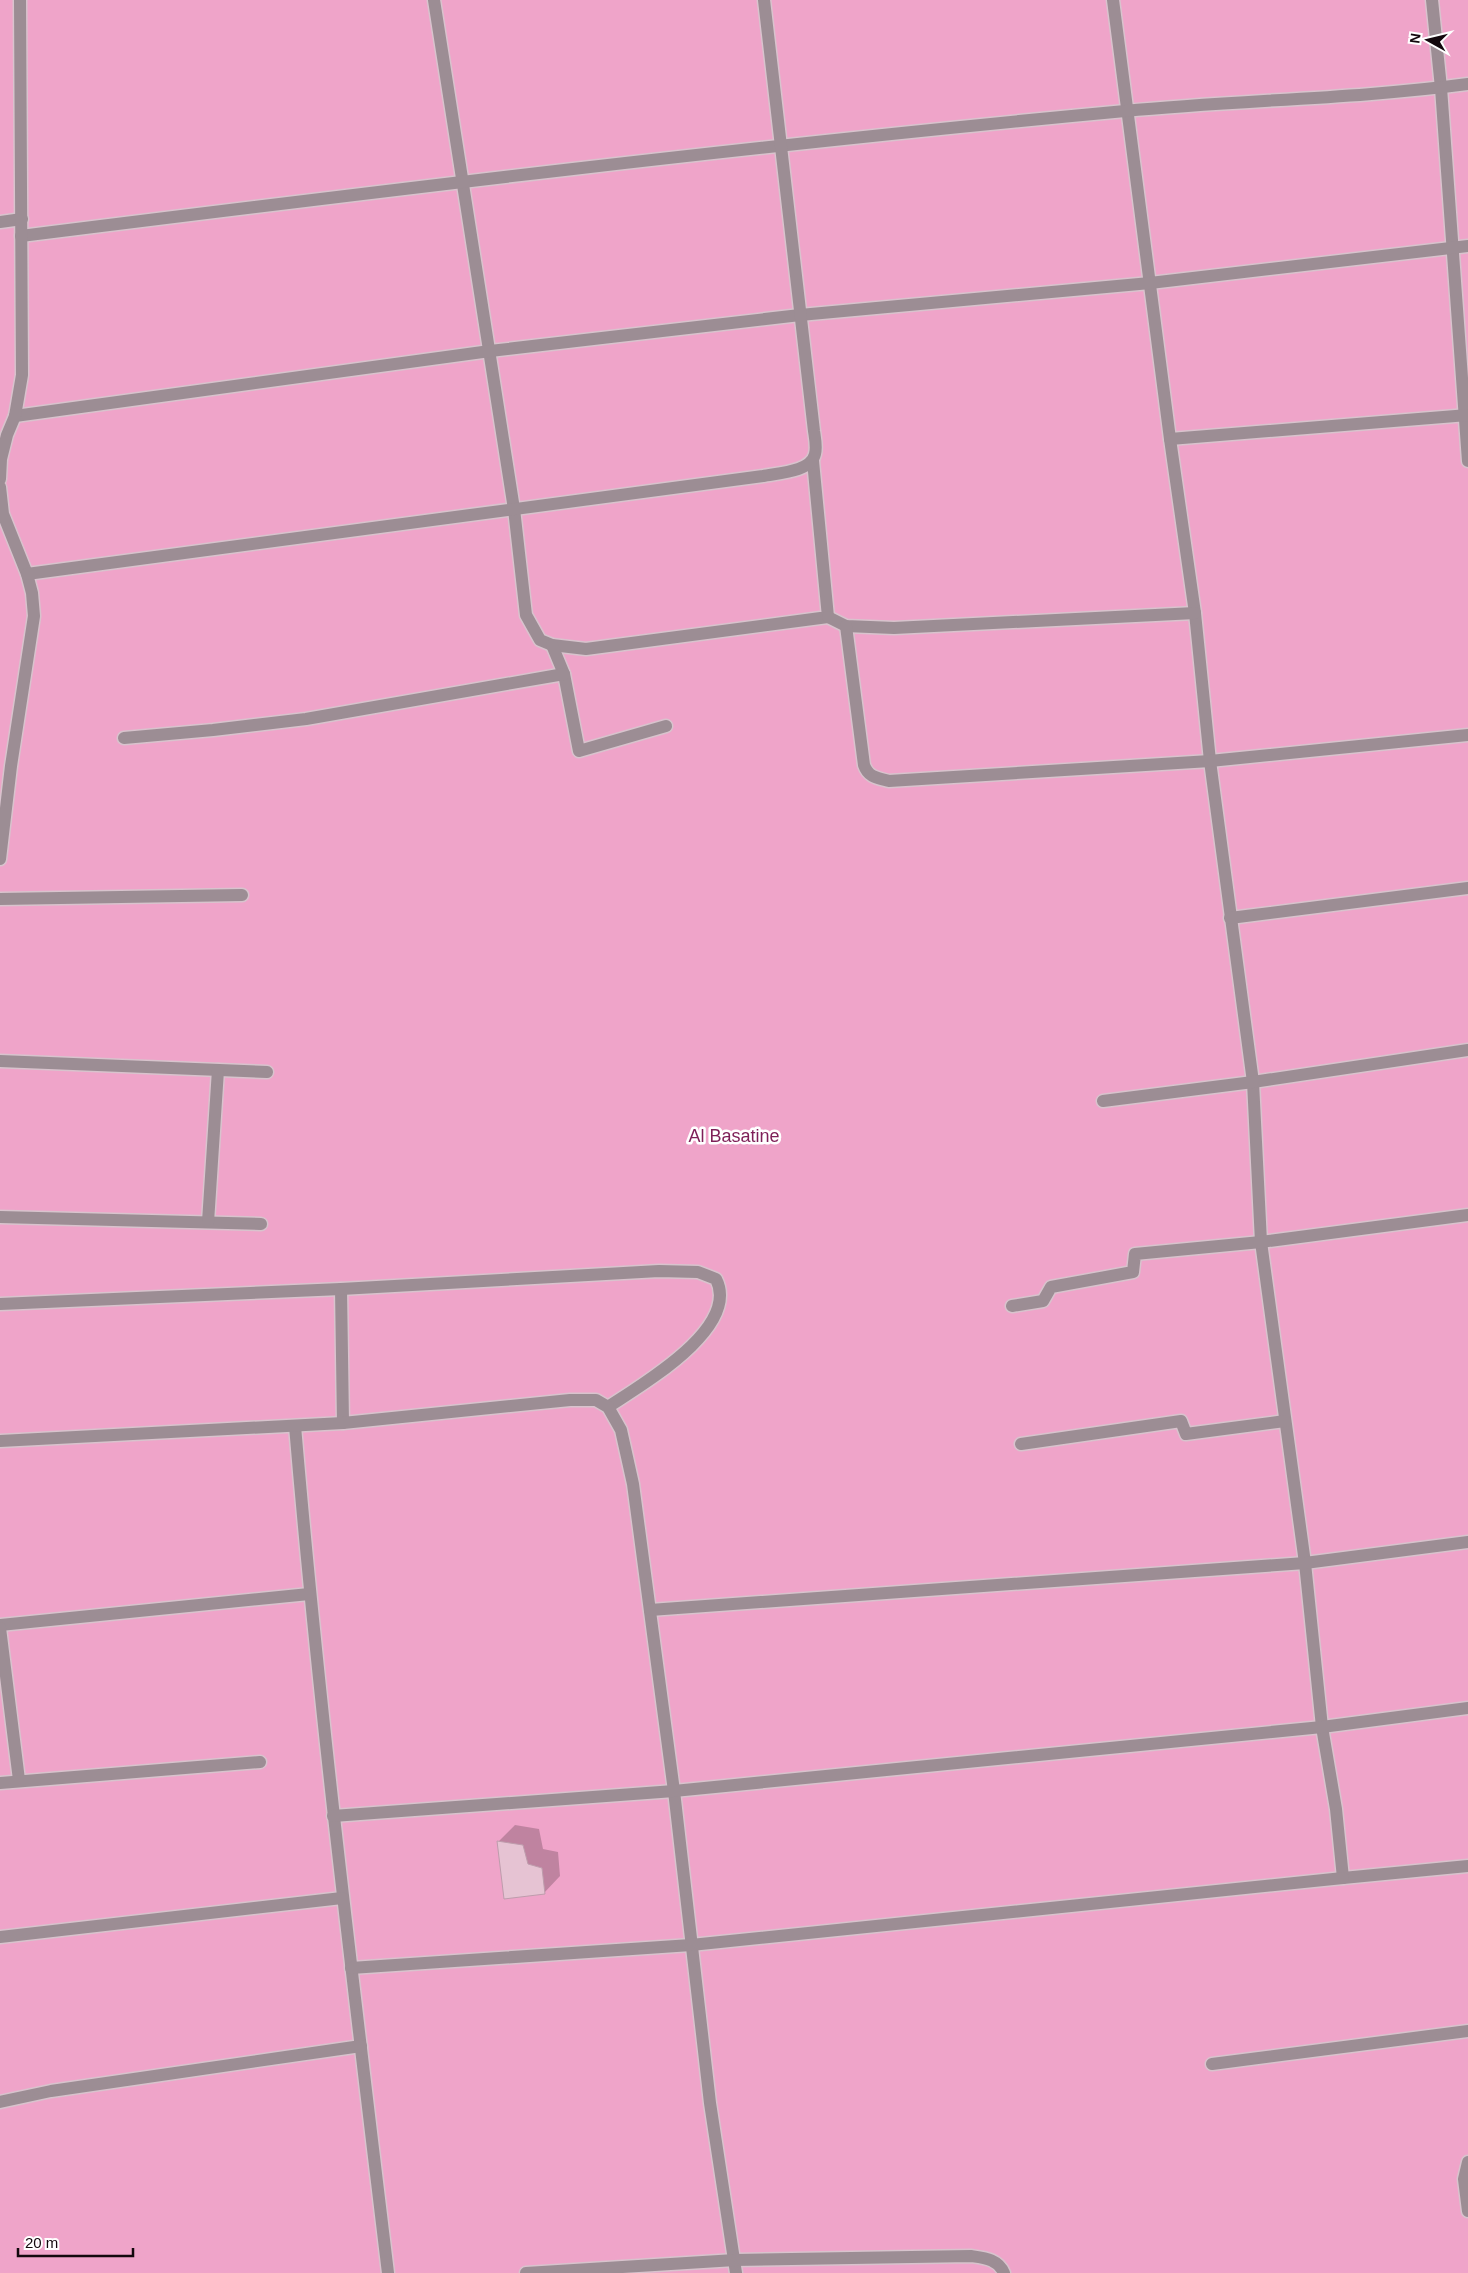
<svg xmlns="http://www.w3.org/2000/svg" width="1468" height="2273" font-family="Helvetica,sans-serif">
  <rect width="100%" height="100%" fill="#fde7f1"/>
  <rect fill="#efa4c9" x="0" y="0" width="1468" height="2273"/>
  <path fill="#0003" d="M515,1825L539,1829L543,1849L558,1852L560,1876L544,1893L499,1841Z"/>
  <path fill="#e6c3d3" stroke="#be9cac" d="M497,1841L523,1845L528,1864L542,1868L545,1894L504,1899Z"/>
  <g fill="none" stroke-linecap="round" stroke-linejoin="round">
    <g stroke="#d8c3cd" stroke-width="15">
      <g id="lane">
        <path d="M434,0L514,509L526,615L540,640L552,645L586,649L828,617L813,461"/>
        <path d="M1113,0L1170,439L1195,613L1210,761L1253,1082L1261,1242L1305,1563L1322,1727L1336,1809L1343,1878L1468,1866"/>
        <path d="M1432,0L1441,88L1468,461"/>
        <path d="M0,222L22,219"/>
        <path d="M21,236C389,190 757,145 1125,111C1239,100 1355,99 1468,84"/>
        <path d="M15,416L490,351L800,315L1150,283L1468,246"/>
        <path d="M1170,439L1468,415"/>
        <path d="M0,479L1,459L7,435L15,416L22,375L20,0"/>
        <path d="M0,487L3,514L27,574L32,593L34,616L11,766L0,859"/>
        <path d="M27,574L763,476C778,473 811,472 815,454C817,447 815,438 814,431L764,0"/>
        <path d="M828,617L846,626L894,628L1195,613"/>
        <path d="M846,626L864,765C868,777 877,778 889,781L1210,761L1468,735"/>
        <path d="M552,645L564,674L579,751L666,726"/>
        <path d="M124,738L213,730L306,719L564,674"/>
        <path d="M0,899L242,895"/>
        <path d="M1230,918L1468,888"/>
        <path d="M0,1061L267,1072"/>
        <path d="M1103,1101L1253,1082L1468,1050"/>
        <path d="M0,1217L261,1224"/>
        <path d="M208,1222L218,1070"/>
        <path d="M341,1289L343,1423"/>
        <path d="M0,1304L341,1289L659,1271L698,1272L716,1279C741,1328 641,1385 608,1407"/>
        <path d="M1012,1306L1043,1301L1051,1287L1133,1272L1135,1254L1261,1242L1468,1215"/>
        <path d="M295,1426C319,1709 354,1991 388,2273"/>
        <path d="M0,1441L343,1423L570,1400H596L608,1407L621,1430L633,1484L674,1791L710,2103L736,2273"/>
        <path d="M1021,1444L1181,1421L1186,1434L1285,1421"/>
        <path d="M650,1610L1305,1563L1468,1542"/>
        <path d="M0,1625L309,1594"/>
        <path d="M0,1628L19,1780"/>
        <path d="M0,1783L260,1762"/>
        <path d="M333,1816L674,1791L1322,1727L1468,1708"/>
        <path d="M0,1937L342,1898"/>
        <path d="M351,1968L691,1945L1343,1878"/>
        <path d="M1212,2064L1468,2031"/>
        <path d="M0,2102L51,2091L361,2046"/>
        <path d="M1468,2162L1464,2179L1468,2211"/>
        <path d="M526,2273L735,2260L971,2256C985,2258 998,2259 1004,2273"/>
      </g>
    </g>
    <use href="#lane" stroke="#9c8d94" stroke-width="12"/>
  </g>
  <g text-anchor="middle" stroke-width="5" stroke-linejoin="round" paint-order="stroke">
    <g font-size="18" fill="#7e1f58" stroke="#fff">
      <text x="734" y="1142">Al Basatine</text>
    </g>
  </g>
  <g transform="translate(1428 40) rotate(278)" stroke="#ffffff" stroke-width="4" paint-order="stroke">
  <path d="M0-4L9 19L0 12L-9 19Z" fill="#13080d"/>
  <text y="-8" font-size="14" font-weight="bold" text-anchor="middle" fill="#13080d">N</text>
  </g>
  <path d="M18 2248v8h115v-8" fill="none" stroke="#13080d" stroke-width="2.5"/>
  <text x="25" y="2248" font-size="15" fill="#13080d" stroke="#ffffff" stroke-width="4" paint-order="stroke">20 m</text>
</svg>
